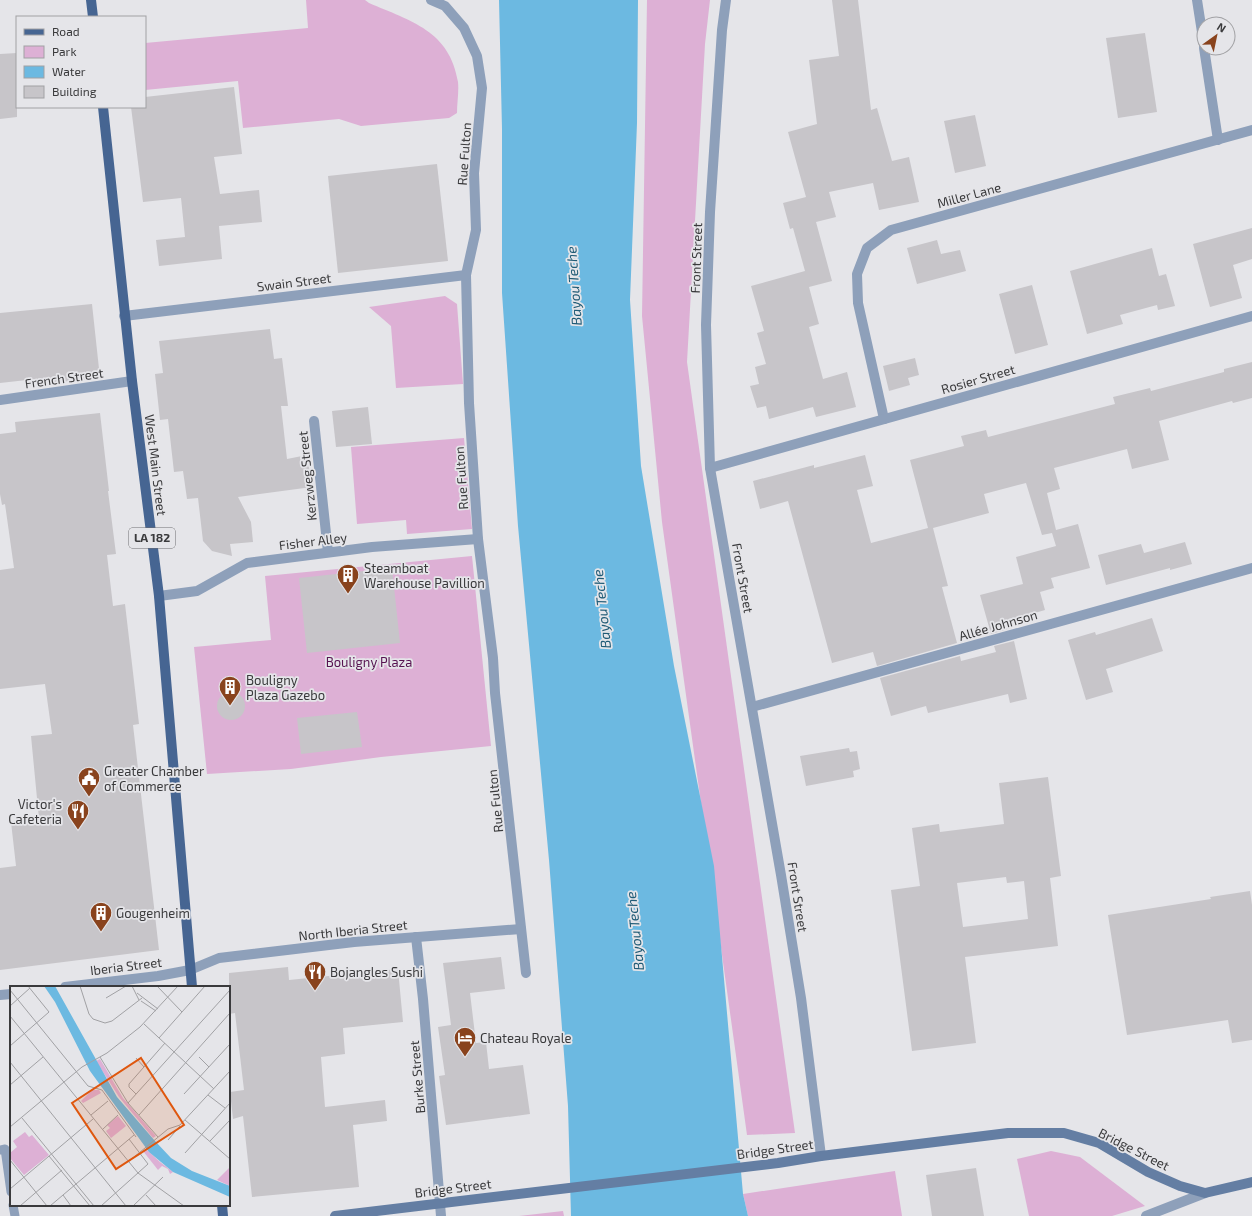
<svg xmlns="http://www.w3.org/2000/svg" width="1252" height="1216" font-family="'Exo 2',sans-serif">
  <rect width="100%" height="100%" fill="#e5e5e9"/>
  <g fill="#ddb0d5">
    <path d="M306,0H365L369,3C411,21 450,31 458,82C459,92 457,103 457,113L449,118L361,126L339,119L243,128L238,81L145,90V43L308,28Z"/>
    <path d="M647,0H710L705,44L687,362L795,1133L747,1135L662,522L642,316Z"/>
    <path d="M445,296L457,304L463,384L396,388L391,326L369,307Z"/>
    <path d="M464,438L472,529L407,534L406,520L357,524L351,447Z"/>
    <path d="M472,556L491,746L381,757L291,769L207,774L194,647L271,640L265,576Z"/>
    <path d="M1051,1151L1080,1157L1145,1206L1112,1216H1029L1017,1159Z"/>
    <path d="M895,1171L902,1216H748L743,1194Z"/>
    <path d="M563,1211L564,1216H519Z"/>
  </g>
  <path fill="#6cb9e1" d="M499,0H638L637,123L630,300L641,466L674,666L714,866L743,1194L748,1216H571L568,1106L549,860L518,526L502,293V129Z"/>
  <g fill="#c7c5c9" fill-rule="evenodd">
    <path d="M832,0H858L871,110L877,108L892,161L909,157L919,202L879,210L873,183L829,192L836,217L816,222L832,281L809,287L819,324L809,327L823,379L847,372L856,407L816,417L813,407L769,419L766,406L757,408L750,386L759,384L755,367L766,364L757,333L764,331L751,286L805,271L793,228L790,229L783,203L806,197L788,132L817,124L809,60L839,56Z"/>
    <path d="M1145,33L1157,112L1118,118L1106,38Z"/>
    <path d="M17,53V117L0,119V54Z"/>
    <path d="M234,87L242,154L214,157L220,194L259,190L262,222L219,226L222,259L159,266L156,240L185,237L181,198L143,202L131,107H145V97Z"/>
    <path d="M975,115L986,166L955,173L944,121Z"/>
    <path d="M437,164L448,261L338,273L328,176Z"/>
    <path d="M1252,228V259L1233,265L1242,298L1210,307L1193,244Z"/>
    <path d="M937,240L941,254L960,250L966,271L917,284L907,248Z"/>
    <path d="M1152,248L1159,276L1166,274L1175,306L1158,310L1157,305L1120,315L1123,324L1087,334L1070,271Z"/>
    <path d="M1032,285L1048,345L1015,354L999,294Z"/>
    <path d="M92,304L100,378L38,384L36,379L0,383V313Z"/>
    <path d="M270,329L274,359L282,358L288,406H281L287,459L307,455L312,487L238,497L251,522L253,542L230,544L232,556L212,551L203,541L198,498L187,499L183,471L174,472L168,419L160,420L155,374L163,373L159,341Z"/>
    <path d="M915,358L919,375L908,378L910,385L889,391L883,366Z"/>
    <path d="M1252,362V398L1233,403L1232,401L1159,421L1169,460L1132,469L1127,449L1054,468L1060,489L1047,493L1056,530L1078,524L1090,568L1051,578L1054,588L1040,592L1045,610L1021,617L1022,620L1010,623L1011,628L991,634L980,595L1023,584L1016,557L1056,546L1052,533L1042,535L1026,483L984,494L989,513L933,528L948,586L942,587L957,643L877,666L873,652L832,663L788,501L760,509L753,481L814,465V468L865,455L873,486L857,490L871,543L928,528L910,460L964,446L961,436L986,430L988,437L1115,404L1113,397L1150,388L1151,391L1224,372V369Z"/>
    <path d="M368,407L372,444L336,447L332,411Z"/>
    <path d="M100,413L109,491H108L116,554L107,555L113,606L125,604L139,724L133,725L159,950L0,970V868L16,866L11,822L39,819L31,736L52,734L45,684L0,689V570L14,568L5,504L2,505L0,494V434L16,432L15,422Z"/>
    <path d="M1185,542L1192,564L1170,570V568L1106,585L1098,555L1141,544L1144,553Z"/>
    <path d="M392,568L400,643L307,653L299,578Z"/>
    <path d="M1152,618L1163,651L1106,669L1113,692L1086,700L1068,640L1095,632L1096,635Z"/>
    <path d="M1014,641L1027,699L1010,703L1008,694L928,713L926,706L891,716L880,678L960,656L961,661L996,652L994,646Z"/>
    <circle cx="231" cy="706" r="14"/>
    <path d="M357,712L362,747L301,754L297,718Z"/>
    <path d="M849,748L850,752L857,751L860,769L853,771L854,777L806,786L800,756Z"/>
    <path d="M1048,777L1061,876L1050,878L1058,946L965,957L976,1043L912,1051L891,890L920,886L912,828L939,824L940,832L1004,824L999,783ZM1006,877L1007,883L1024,881L1028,919L963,927L957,883Z"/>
    <path d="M1250,891L1252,905V1040L1232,1043L1228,1020L1127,1035L1108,915L1211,899L1210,897Z"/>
    <path d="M501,957L505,989L470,993L476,1043L486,1042L489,1069L523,1065L530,1114L446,1125L439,1076L445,1075L438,1027L451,1025L443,963Z"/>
    <path d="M288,967L289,980L398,969L403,1022L343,1028L345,1054L321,1057L325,1107L385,1100L387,1121L353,1125L359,1187L252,1197L243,1116L233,1119L230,1092L244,1090L235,1013L229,1014V973Z"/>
    <path d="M976,1168L984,1216H932L926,1175Z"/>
  </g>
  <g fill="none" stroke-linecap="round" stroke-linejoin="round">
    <g stroke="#8ea0ba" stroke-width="9">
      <path d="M0,1150L5,1149L11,1192"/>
      <path d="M13,1205L15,1216"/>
    </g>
    <g stroke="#8ea0ba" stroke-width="10">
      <path d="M431,0L445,6L464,28L477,56L482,88L474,173L476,230L466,275L469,403L478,539L493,658L495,693L526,973"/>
      <path d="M726,0L722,30L710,212L706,325L710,468L781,875L801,998L821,1156"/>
      <path d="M1197,0L1204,45"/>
      <path d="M1204,48L1218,140"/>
      <path d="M124,316L466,275"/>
      <path d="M0,400L132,381"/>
      <path d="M884,419L858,303L857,274L867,248L891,230L1252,130"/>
      <path d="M314,421L328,552"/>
      <path d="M710,468L1252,316"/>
      <path d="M159,596L197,591L247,563L372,547L478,539"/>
      <path d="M752,707L1252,568"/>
      <path d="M416,937L423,999L441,1216"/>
      <path d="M190,970L219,958L354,942L521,929"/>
      <path d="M1146,1216L1205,1193"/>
    </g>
    <g stroke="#8ea0ba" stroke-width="10">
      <path d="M65,987L158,976L190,970"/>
      <path d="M0,995L11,994"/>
    </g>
    <path stroke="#647ea3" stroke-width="10" d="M335,1216L778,1163L821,1156L1008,1133H1064L1099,1143L1148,1172L1180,1186L1205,1193L1252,1182"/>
    <g stroke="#466592" stroke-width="10">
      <path d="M91,0L93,17"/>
      <path d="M103,107L132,381L159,596L192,987"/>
      <path d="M222,1205L223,1216"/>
    </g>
  </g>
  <defs>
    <g id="building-pin" transform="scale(1.15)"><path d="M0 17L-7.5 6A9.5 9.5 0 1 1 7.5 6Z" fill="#89431d" stroke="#e5e5e9"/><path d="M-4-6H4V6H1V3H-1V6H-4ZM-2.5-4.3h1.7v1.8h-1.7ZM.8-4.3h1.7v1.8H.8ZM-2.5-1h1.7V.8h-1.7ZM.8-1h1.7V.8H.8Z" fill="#fff"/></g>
    <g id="civic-pin" transform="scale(1.15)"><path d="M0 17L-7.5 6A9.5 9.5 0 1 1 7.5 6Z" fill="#89431d" stroke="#e5e5e9"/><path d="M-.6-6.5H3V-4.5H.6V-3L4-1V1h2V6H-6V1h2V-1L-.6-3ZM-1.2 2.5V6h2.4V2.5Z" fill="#fff"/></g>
    <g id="restaurant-pin" transform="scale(1.15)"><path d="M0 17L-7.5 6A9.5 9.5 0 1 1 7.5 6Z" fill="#89431d" stroke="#e5e5e9"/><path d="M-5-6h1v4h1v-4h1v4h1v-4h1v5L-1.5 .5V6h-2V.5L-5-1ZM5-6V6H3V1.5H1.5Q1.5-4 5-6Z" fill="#fff"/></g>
    <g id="hotel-pin" transform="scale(1.15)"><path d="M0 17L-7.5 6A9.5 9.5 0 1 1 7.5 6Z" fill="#89431d" stroke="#e5e5e9"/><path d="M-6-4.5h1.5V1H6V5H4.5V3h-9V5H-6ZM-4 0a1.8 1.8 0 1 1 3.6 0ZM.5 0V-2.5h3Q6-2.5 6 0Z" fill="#fff"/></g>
  </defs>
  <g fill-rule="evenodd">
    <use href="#building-pin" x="348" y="575"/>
    <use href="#building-pin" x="230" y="687"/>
    <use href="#civic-pin" x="89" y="778"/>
    <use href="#restaurant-pin" x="78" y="811"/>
    <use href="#building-pin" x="101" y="913"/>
    <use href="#restaurant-pin" x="315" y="972"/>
    <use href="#hotel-pin" x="465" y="1038"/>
  </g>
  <g text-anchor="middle" stroke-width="3.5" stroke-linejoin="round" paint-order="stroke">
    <rect fill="#e5e5e9" stroke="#6d6d70" stroke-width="1" x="129" y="528" width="46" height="20" rx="3"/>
    <g font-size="12" font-weight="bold" fill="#3a3a3c">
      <text x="152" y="542">LA 182</text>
    </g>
    <g font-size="13" fill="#3a3a3c" stroke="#e5e5e9">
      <text transform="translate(464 154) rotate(-86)" y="5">Rue Fulton</text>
      <text transform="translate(969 195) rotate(-15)" y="5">Miller Lane</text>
      <text transform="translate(696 258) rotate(-88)" y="5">Front Street</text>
      <text transform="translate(294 282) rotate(-7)" y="5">Swain Street</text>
      <text transform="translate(64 378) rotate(-8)" y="5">French Street</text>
      <text transform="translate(978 379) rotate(-16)" y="5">Rosier Street</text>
      <text transform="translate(156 465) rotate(83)" y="5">West Main Street</text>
      <text transform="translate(307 476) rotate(-96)" y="5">Kerzweg Street</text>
      <text transform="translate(461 478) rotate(-94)" y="5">Rue Fulton</text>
      <text transform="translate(313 541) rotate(-7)" y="5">Fisher Alley</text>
      <text transform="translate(743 578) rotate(80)" y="5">Front Street</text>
      <text transform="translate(998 625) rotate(-16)" y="5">Allée Johnson</text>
      <text transform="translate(495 801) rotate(-96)" y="5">Rue Fulton</text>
      <text transform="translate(798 897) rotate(81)" y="5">Front Street</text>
      <text transform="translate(353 930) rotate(-6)" y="5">North Iberia Street</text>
      <text transform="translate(126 966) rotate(-7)" y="5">Iberia Street</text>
      <text transform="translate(417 1077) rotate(-95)" y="5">Burke Street</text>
      <text transform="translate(775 1149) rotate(-8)" y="5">Bridge Street</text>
      <text transform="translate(1134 1149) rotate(27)" y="5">Bridge Street</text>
      <text transform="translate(453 1188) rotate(-7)" y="5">Bridge Street</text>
    </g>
    <g font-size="13" fill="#3a3a3c" stroke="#e5e5e9" text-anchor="start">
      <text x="364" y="573">Steamboat<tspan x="364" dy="15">Warehouse Pavillion</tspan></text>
      <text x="246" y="685">Bouligny<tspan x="246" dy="15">Plaza Gazebo</tspan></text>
      <text x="104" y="776">Greater Chamber<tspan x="104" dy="15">of Commerce</tspan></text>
      <text x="62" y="809" text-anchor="end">Victor's<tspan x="62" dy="15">Cafeteria</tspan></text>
      <text x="116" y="918">Gougenheim</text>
      <text x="330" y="977">Bojangles Sushi</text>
      <text x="480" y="1043">Chateau Royale</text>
    </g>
    <g font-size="13" fill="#571351" stroke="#e5e5e9">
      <text x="369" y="667">Bouligny Plaza</text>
    </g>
    <g font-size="14" font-style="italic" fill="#205b76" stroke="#e5e5e9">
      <text transform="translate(574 286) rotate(-94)" y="5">Bayou Teche</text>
      <text transform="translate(602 609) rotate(-96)" y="5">Bayou Teche</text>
      <text transform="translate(635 931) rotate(-96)" y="5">Bayou Teche</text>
    </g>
  </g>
  <g transform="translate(10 986)">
    <rect width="220" height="220" fill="#e5e5e9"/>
    <path d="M90,73L113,112L146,150L143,152L109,111L86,75ZM82,104H89L91,107L73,117L71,115ZM108,130L116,140L101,152L96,145L100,142L97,139ZM15,146L19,151L22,149L39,169L14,189L0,172V167L7,161L3,155ZM136,163L150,176L163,186L160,188L158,183L152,180L148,184L133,165ZM220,181V200L207,194Z" fill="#ddb0d5"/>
    <path d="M34,0H45L107,111L145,155L161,172L182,185L220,200V211L163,186L139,166L80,85L45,16Z" fill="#6cb9e1"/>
    <path fill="none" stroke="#a1a1a4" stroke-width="1" d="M70,0L79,28L83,33L95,37L102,35L132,12M122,0L129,14M147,0L172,26M0,4L78,100L92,104L126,151M127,7L148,23M96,12L116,0M131,15L146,25M0,20L20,2M0,30L128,187L174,220M134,38L204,103M149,52L195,0M0,60L39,26L18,0M90,71L118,117L148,151M189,71L199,81M126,72L134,81M0,76L116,220M0,99L33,71M126,108L119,101V98L155,57M174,108L220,58M198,109L215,122M118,117L220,4M81,129L98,115M129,129L220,27M12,132L84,220M175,134L220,173M0,141L72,81L97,67L130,41L168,0M93,143L108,129M158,154L170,140M200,155L220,134M175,167L220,117M39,170L80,220M0,174L37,220M118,176L158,143L170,139L220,85M0,203L83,133M53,209L61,220M136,209L146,220M10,220L52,184M40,220L124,149M91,220L138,178L119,153M123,220L153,191"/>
    <path fill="#df570e" fill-opacity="0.15" stroke="#df570e" stroke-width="2" d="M131,72L174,139L106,183L62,117Z"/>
    <rect width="220" height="220" fill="none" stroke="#3a3a3c" stroke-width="2"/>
  </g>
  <rect x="16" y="16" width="130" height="92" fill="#e5e5e9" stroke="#a1a1a4"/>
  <rect x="24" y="29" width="20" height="6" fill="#466592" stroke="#a1a1a4"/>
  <text x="52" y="36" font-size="12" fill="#3a3a3c">Road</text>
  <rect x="24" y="46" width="20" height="12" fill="#ddb0d5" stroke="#a1a1a4"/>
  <text x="52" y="56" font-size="12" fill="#3a3a3c">Park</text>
  <rect x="24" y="66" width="20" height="12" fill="#6cb9e1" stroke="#a1a1a4"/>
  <text x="52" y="76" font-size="12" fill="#3a3a3c">Water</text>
  <rect x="24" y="86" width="20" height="12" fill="#c7c5c9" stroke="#a1a1a4"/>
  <text x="52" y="96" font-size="12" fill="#3a3a3c">Building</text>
  <g transform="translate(1216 36) rotate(33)"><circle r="19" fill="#e5e5e9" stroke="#a1a1a4"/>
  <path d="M0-3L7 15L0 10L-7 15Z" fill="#89431d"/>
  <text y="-6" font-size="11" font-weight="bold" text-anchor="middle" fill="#3a3a3c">N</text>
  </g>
</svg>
